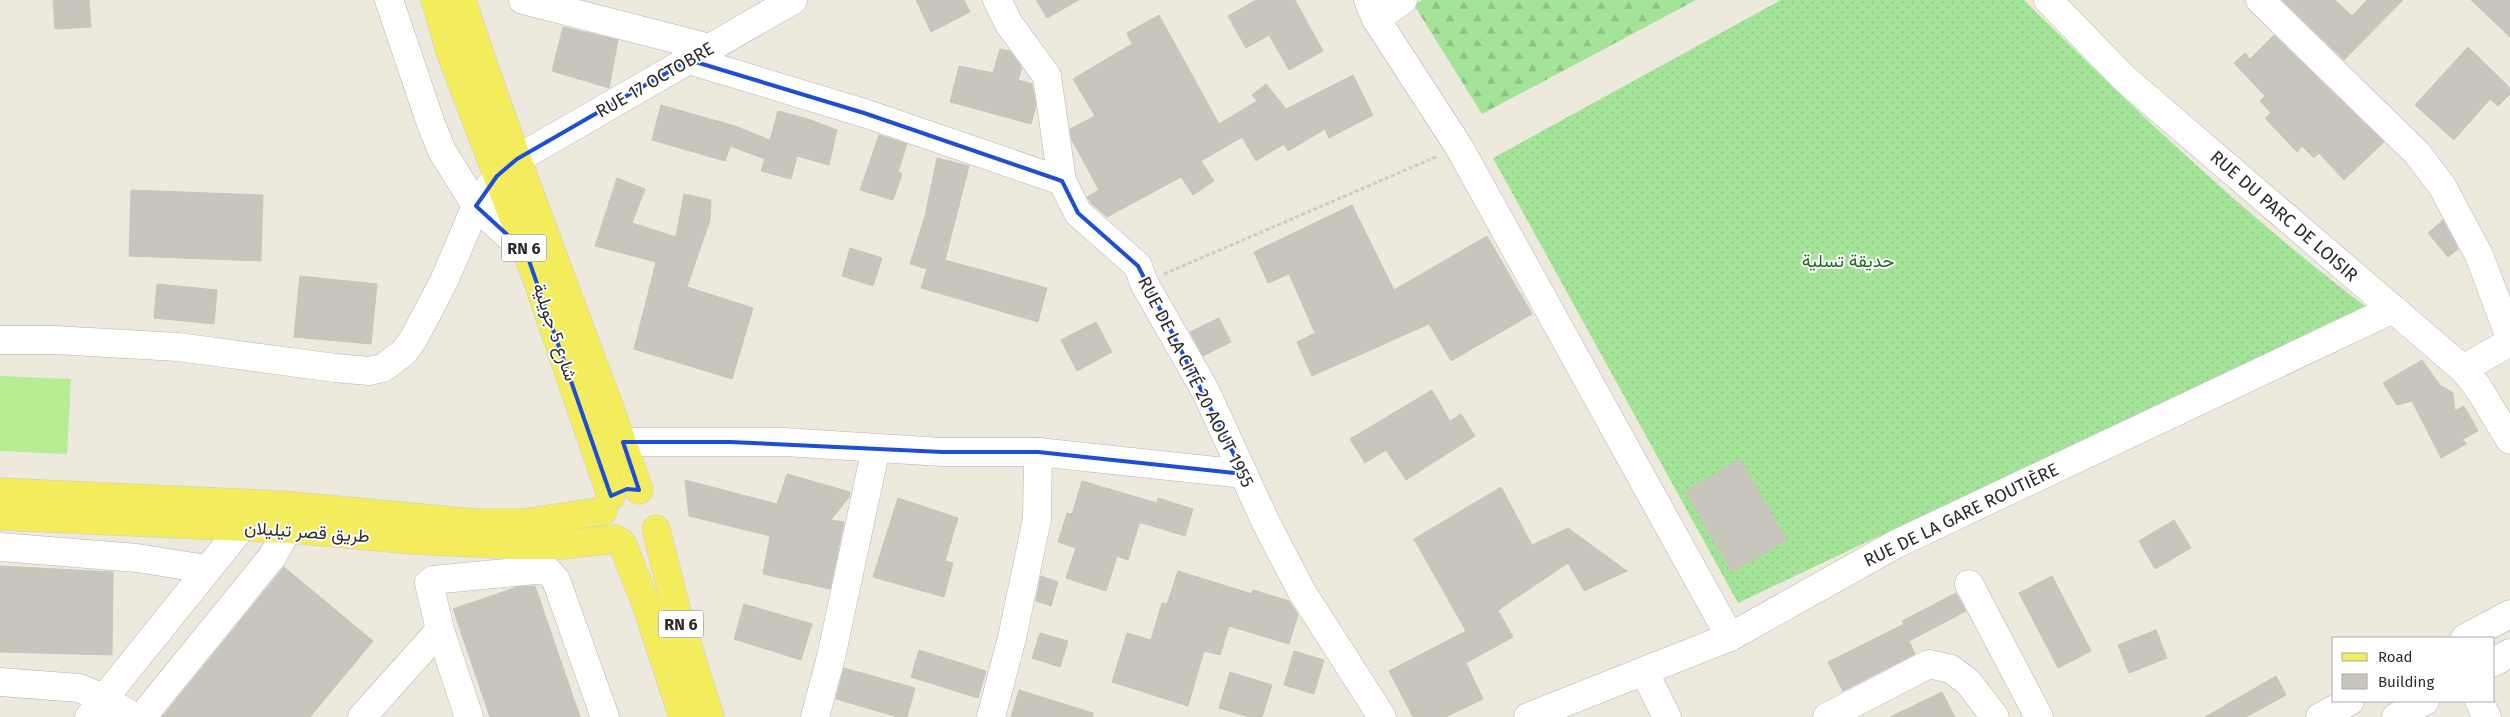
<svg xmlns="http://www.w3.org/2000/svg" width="2510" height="717" font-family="'Fira Sans',Vazirmatn,sans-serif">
  <defs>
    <pattern id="grass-dots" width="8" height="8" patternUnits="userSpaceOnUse" patternTransform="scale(1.25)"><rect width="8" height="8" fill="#a4e498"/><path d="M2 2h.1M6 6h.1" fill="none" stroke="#8dc483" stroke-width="1.8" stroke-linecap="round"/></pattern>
    <pattern id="forest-firs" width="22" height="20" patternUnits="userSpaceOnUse" patternTransform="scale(1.25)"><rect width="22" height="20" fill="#a4e498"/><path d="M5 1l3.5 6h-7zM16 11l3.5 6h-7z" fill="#8dc483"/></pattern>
  </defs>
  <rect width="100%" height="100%" fill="#ede9dd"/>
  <path fill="url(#grass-dots)" d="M1781,0H2024C2132,107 2243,214 2365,306L1738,603L1493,158Z"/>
  <path fill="url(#forest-firs)" d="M1422,0H1696L1482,114L1414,5Z"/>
  <path fill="#b6ec94" d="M0,376L71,379L67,454L0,451Z"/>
  <g fill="#c8c6bc" stroke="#c8c5b6">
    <path d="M53,0H89L91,27L55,29Z"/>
    <path d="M916,0H964L970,12L931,32Z"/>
    <path d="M1036,0H1079L1047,18Z"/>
    <path d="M1256,0H1295L1323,51L1289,70L1269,35L1246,48L1228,16Z"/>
    <path d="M2282,0H2335L2352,16L2367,0H2403L2344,60Z"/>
    <path d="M2471,0H2510V37Z"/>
    <path d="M1159,15L1219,124L1257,101L1252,95L1266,84L1286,109L1353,75L1373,115L1329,138L1325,129L1288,151L1284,144L1256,161L1242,137L1201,161L1214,181L1193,195L1181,177L1107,217L1092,204L1087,197L1099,190L1072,140L1070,129L1095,116L1073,79L1132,44L1127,33Z"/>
    <path d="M563,27L618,40L609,88L552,71Z"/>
    <path d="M2274,35L2384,142L2344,180L2319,153L2314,158L2302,146L2297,152L2265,118L2271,113L2260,101L2265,96L2234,63L2245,53L2250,59Z"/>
    <path d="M2468,47L2505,83L2510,89V94L2498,106L2490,99L2454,140L2415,105Z"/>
    <path d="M1000,49L1010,51L1022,68L1018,80L1032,84L1036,106L1031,124L950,102L959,66L993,73Z"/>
    <path d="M661,105L735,126L770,140L778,111L808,119L837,130L829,165L797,156L791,179L761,171L765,159L730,146L725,161L652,140Z"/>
    <path d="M879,135L907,144L898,172L902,174L893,200L860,190Z"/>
    <path d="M937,158L969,166L945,260L1047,288L1038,322L921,288L927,269L910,264L925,216Z"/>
    <path d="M617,178L645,189L632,223L676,237L684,194L711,200L710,220L687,287L753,308L732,379L634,349L656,262L595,246Z"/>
    <path d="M131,190L263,195L261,261L129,256Z"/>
    <path d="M1352,205L1394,290L1487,236L1532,314L1451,361L1429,324L1312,376L1297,342L1315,333L1289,274L1268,283L1254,252Z"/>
    <path d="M2443,220L2458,249L2448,257L2428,233Z"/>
    <path d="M850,248L882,258L873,286L842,276Z"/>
    <path d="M300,276L377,284L371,344L294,337Z"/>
    <path d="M157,284L217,290L214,324L154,318Z"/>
    <path d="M1219,318L1231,342L1203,356L1190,332Z"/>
    <path d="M1096,322L1112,352L1077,371L1061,340Z"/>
    <path d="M2422,360L2440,385L2453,393L2455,411L2464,406L2478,431L2463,439L2466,444L2441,458L2412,401L2397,405L2383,383Z"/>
    <path d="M1432,390L1450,421L1461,414L1475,436L1406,480L1386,450L1365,463L1350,439Z"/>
    <path d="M1740,459L1787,540L1732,572L1685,491Z"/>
    <path d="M787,474L850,492L849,497L831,520L844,522L830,589L763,574L770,536L689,516L685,480L777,504Z"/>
    <path d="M1082,481L1157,503L1158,498L1193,509L1185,536L1142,523L1139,524L1128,560L1117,556L1106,591L1066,578L1076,548L1058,542L1067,513L1072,514Z"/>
    <path d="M1501,487L1532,545L1568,528L1627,571L1584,591L1568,563L1498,610L1513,637L1466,663L1483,699L1446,717H1413L1389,671L1466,631L1414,539Z"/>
    <path d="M898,498L958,518L945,561L953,563L944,597L873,577Z"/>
    <path d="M2174,520L2191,548L2155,569L2139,541Z"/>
    <path d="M0,566L113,572L112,655L0,652Z"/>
    <path d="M284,567L373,641L310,717H162Z"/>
    <path d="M1178,571L1252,594L1253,590L1289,601L1298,615L1289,644L1229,626L1220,655L1204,651L1188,706L1112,682L1127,633L1151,640L1162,603L1167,604Z"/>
    <path d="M1041,576L1058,582L1051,606L1036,601Z"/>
    <path d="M2052,576L2091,651L2058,668L2019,593Z"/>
    <path d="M535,586L580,717H490L453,609L517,587Z"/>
    <path d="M1956,593L1966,611L1909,641L1915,654L1843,691L1828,662L1904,624L1902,621Z"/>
    <path d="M744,604L812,624L801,660L734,639Z"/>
    <path d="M2156,630L2167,658L2129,673L2118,645Z"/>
    <path d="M1040,633L1068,641L1060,667L1032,658Z"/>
    <path d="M919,650L986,671L978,698L911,677Z"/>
    <path d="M1294,651L1324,660L1314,694L1284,685Z"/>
    <path d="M844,668L915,688L907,717H898L836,699Z"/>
    <path d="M1230,672L1272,685L1262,717H1249L1219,708Z"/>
    <path d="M2276,676L2286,695L2246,717H2205Z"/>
    <path d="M1019,690L1093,713V717H1011Z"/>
    <path d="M1942,692L1955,717H1890Z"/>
  </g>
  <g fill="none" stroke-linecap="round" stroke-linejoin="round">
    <g stroke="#b1b1bf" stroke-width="29">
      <g id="minor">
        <path d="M389,0L431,124L442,151L476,206L526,252"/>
        <path d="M523,0L710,48"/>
        <path d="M997,0L1009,24L1047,76L1062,181L1078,213L1138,266L1144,283L1206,392L1266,523L1302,592L1382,717"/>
        <path d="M1368,0L1376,19L1459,147L1730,637"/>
        <path d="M2048,0L2125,79L2463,369L2477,386L2510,440"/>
        <path d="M2260,0L2417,153L2442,186L2479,255L2508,332V343"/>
        <path d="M1376,19L1403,0"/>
        <path d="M689,60L864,113L1062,181"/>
        <path d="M0,340H55L178,347L335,368L369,371L383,368L403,353L413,340L444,281L476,206L497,176L517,159L793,0"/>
        <path d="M2463,369L2510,342"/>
        <path d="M623,442H784L942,452H1038L1244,474"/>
        <path d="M0,547L137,558L206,569"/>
        <path d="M1969,584L2039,717"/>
        <path d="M2465,638L2510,614"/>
        <path d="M2494,662L2510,653"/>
        <path d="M1644,671L1667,717"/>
        <path d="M0,682L79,688L103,698L134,717"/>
        <path d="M2479,701L2487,717"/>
        <path d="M89,717L241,528L252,510"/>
        <path d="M142,717L272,557L299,510"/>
        <path d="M362,717L440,630"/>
        <path d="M469,717L440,630L429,583L433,580L535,570L548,571L556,580L605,717"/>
        <path d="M815,717L831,657L876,448"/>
        <path d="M991,717L1012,638L1037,519L1038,452"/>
        <path d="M1528,717L1730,637L1896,544L2393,309"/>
        <path d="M1827,717L1929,664L1951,669L1968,682L1995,717"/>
        <path d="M2320,717L2350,701"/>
        <path d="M2396,717L2425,701"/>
      </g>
    </g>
    <g stroke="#ccc" stroke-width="29">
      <g id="major">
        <path d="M435,0L451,54L537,279L611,496"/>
        <path d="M462,0C515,165 582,326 639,490"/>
        <path d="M0,492L282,505L476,523H523L603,511"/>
        <path d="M0,516L290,529L413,540L514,545H563L615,539"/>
        <path d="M656,529L677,612L710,717"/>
        <path d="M622,543L645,601L683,717"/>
      </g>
    </g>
    <path stroke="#ccc" stroke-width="3" stroke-dasharray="4 2.5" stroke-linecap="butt" d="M1164,274L1438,156"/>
    <use href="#minor" stroke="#fff" stroke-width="28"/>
    <use href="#major" stroke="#f3ec5c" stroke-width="28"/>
  </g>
  <path fill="none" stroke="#1d4ed8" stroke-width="4" stroke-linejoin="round" d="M689,60L864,113L1062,181L1078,213L1138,266L1244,474L1038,452H942L730,442H623L639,490L627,489L611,496L526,252L476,206L497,176L517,159Z"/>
  <g text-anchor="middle" stroke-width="4" stroke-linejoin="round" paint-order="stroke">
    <g fill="#fff" stroke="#6b6b6b" stroke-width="1">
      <rect x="501.5" y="234.5" width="45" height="27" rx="4"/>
      <rect x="658.5" y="610.5" width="45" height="27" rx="4"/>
    </g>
    <g font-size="16" font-weight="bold" fill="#2b2b2b">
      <text x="524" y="254">RN 6</text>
      <text x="681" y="630">RN 6</text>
    </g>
    <g font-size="18" fill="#2b2b2b" stroke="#fff">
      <text transform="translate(655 80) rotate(-30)" y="6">RUE 17 OCTOBRE</text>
      <text transform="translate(2284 216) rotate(41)" y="6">RUE DU PARC DE LOISIR</text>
      <text transform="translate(555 332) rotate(71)" y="6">شارع 5 جويلية</text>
      <text transform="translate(1196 382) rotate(63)" y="6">RUE DE LA CITÉ 20 AOUT 1955</text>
      <text transform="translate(1961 515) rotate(-26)" y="6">RUE DE LA GARE ROUTIÈRE</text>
      <text transform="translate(307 532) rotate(4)" y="6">طريق قصر تيليلان</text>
    </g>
    <g font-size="18" fill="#1b6a19" stroke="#fff">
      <text x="1848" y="267">حديقة تسلية</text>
    </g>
  </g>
  <rect x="2332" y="637" width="162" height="65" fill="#ffffff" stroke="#aaaaaa"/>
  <rect x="2342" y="653" width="25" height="8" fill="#f3ec5c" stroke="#aaaaaa"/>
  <text x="2378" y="662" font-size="15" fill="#2b2b2b">Road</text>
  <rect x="2342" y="674" width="25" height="15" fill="#c8c6bc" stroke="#aaaaaa"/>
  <text x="2378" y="687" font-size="15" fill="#2b2b2b">Building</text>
</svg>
